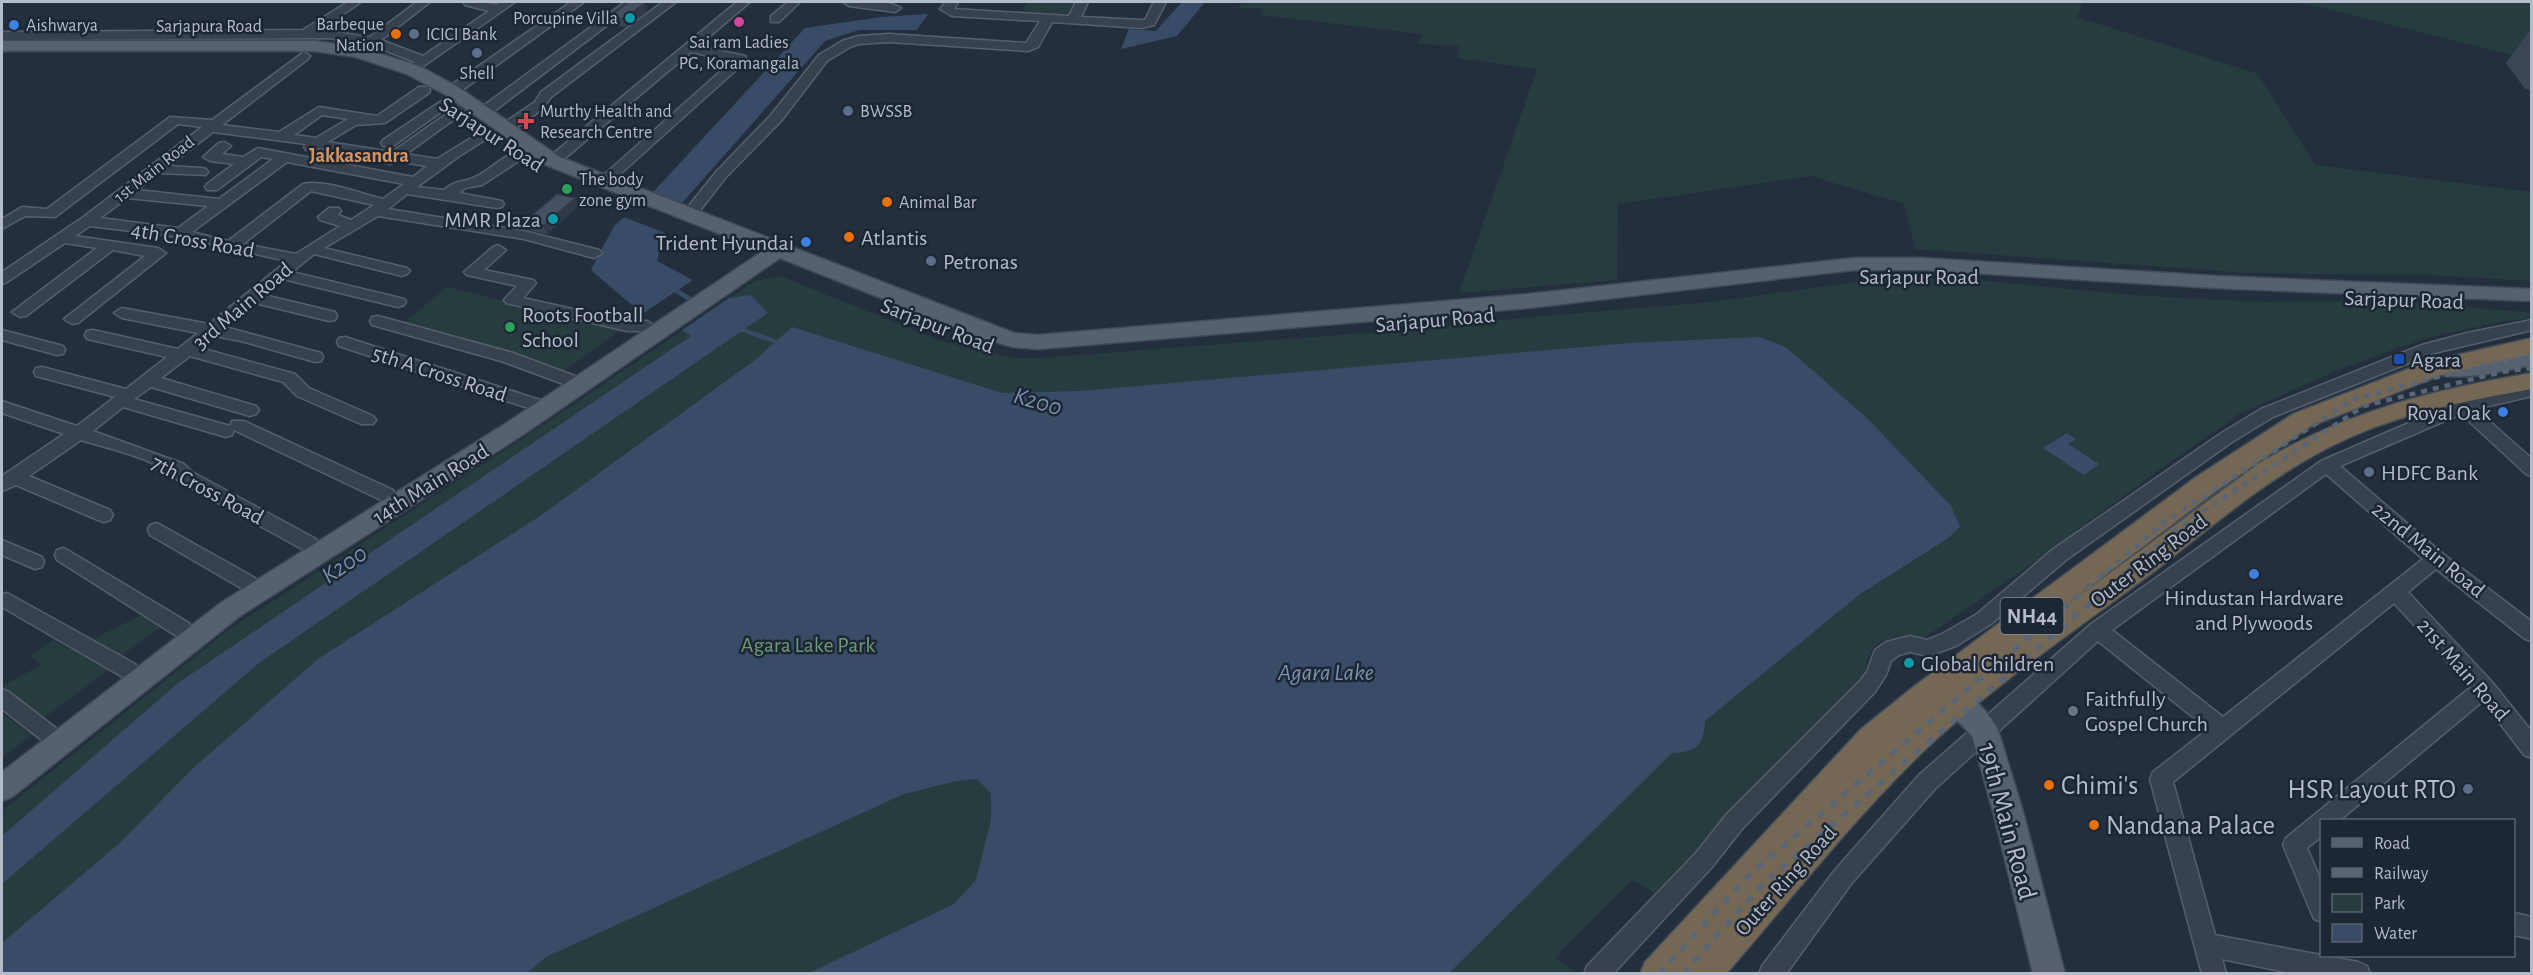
<svg xmlns="http://www.w3.org/2000/svg" width="2533" height="975" font-family="'Alegreya Sans',sans-serif">
  <rect width="100%" height="100%" fill="#242f3e"/>
  <g fill="#263c3f">
    <path d="M1028,2H1078L1072,14C1056,17 1038,17 1023,9Z"/>
    <path d="M1243,2H2083L2077,17L2258,74L2315,165L2531,192V281L2431,275L2248,273L1915,249L1904,204L1811,176L1618,204L1617,280L1459,293L1537,69L1457,58L1460,46L1418,44L1422,34L1261,15L1263,8H1238Z"/>
    <path d="M2299,2H2531V60Z"/>
    <path d="M780,276L941,341L1014,358H1040L1403,330L1542,316L1711,302L1894,277L1987,281L2132,295L2260,302L2345,301L2414,303L2525,312L2531,314V318L2501,322L2435,336L2401,347L2338,370L2239,414L2166,465L2026,568L1924,638C1889,633 1863,640 1866,680L1656,894L1632,880L1555,958L1576,973L2,974V811L227,631L537,429L755,281Z"/>
    <path d="M447,287L621,330L564,371L402,324Z"/>
    <path d="M142,615L162,626L118,658L89,641Z"/>
    <path d="M53,640L110,669L38,722L2,686L41,665L30,656Z"/>
    <path d="M2,713L32,735L2,758Z"/>
  </g>
  <g fill="#394c67">
    <path d="M1182,2H1205L1177,36L1121,49L1129,29L1156,31Z"/>
    <path d="M928,14L917,30H859L825,41L683,202L663,237L657,261L693,280L642,314L591,270L614,226L655,190L805,28L881,17Z"/>
    <path d="M751,295L768,313L259,663L2,884V836L178,683L691,336L682,330L729,298Z"/>
    <path d="M792,327L1002,393L1080,391L1629,343L1760,337L1787,348L1868,419L1951,506L1960,527L1947,539L1860,594L1705,721C1704,745 1696,752 1672,753L1449,973H809L954,904L976,880L991,820V793L977,779L956,781L904,794L546,957L527,973H2V943L122,841L192,769L318,659L540,516L755,360Z"/>
    <path d="M2067,433L2076,439L2068,444L2099,464L2084,475L2043,448Z"/>
  </g>
  <path fill="#242f3e" d="M650,191L685,204L668,234L621,216Z"/>
  <g fill="none" stroke-linecap="round" stroke-linejoin="round">
    <g stroke="#394c67" stroke-width="4.5">
      <path d="M674,289L694,302"/>
      <path d="M737,328L780,343"/>
    </g>
    <g stroke="#565f6c" stroke-width="3">
      <g id="minor">
        <path d="M348,2H361L319,30L370,37L417,2H430L381,40L423,56L489,11L465,5L463,2H481L496,5L502,2H515L415,72L409,68L415,62L369,44L329,38L2,40V32L303,30Z"/>
        <path d="M571,2H584L457,94H447L446,91L447,88Z"/>
        <path d="M625,2H638L489,115H479L477,112L479,109Z"/>
        <path d="M663,2H676L551,97C544,109 515,134 501,131L499,128L501,125L535,102L541,92Z"/>
        <path d="M737,2H750L698,46L745,56L747,59L745,62L608,185H598L596,182L732,61L691,52L558,164H548L546,161L548,158Z"/>
        <path d="M788,2H800L779,22H771V16Z"/>
        <path d="M843,2C858,0 889,0 901,8L895,12L849,6Z"/>
        <path d="M946,2H958L954,9L1069,16L1076,2H1088L1081,17L1142,20H1145L1154,2H1166L1154,25L1142,28L1052,22L1038,47L1028,51L889,42L859,44L850,47L827,61L781,121L726,177L694,218H684L682,215L684,212L716,172L771,115L819,55L842,41L858,36L889,34L1026,43L1040,21L952,16L940,9Z"/>
        <path d="M304,52L310,56L308,59L222,125L279,132L319,107L377,116L419,87H429L430,90L429,93L385,123L356,125L328,142L392,152L458,106L463,107L465,110L463,113L406,154L437,159L484,130H494L496,133L458,157L417,187L444,190C459,178 460,184 475,177C490,171 509,148 526,152L528,155L482,185L465,188L459,193L502,201L504,204L502,207L497,208L407,194L388,209L524,231L599,250L602,253L594,258L524,239L378,216L324,248L407,268L410,271L407,274L402,276L314,254L292,272L404,299L406,302L404,305L398,307L283,279L264,295L335,312L337,316L335,320L329,321L255,303L225,327L321,353L323,357L321,361L315,362L241,341L215,336L200,348L295,374L309,388L373,416L376,420L373,424H361L297,396L283,382L190,356L161,378L256,406L259,410L256,414L250,416L151,387L134,399L230,426L232,421H244L393,490L396,495L393,500L387,502L381,500L234,430L232,435L226,437L123,407L93,431L184,464L192,472L316,539L318,544L316,549L309,551L302,549L180,482C160,459 110,449 81,440L29,476L110,510L113,515L110,520L104,522L98,520L16,485L2,491V476L64,434L2,413V401L77,426L115,397L36,376L34,372L36,368L42,367L126,389L167,357L87,339L85,335L87,331L93,330L178,349L198,333L122,318L114,313L122,308L209,324L287,261L180,237L90,226L75,236L158,248L166,253L78,323L72,324L64,319L145,256L113,250L26,316L20,317L12,312L97,248L65,243L7,282L2,284V272L82,218L202,127L178,124L55,217L25,216L2,229V219L22,207L47,209L170,117L212,120ZM322,115L348,119L316,138L294,135ZM213,132L306,144L304,147L306,150L311,151L319,148L384,159L385,163L390,164L397,161L427,166L413,177L258,148L243,157L222,154L231,146L224,142L219,143L203,157L210,161L234,164L207,184L205,187L207,190H217L261,157L273,159L219,199L137,190L158,173L206,175L208,172L206,169L201,168L169,166ZM287,162L404,184L383,199C362,194 324,179 303,184L228,241L192,232ZM311,191L374,205L351,220L338,215L341,211L339,208H329L318,217L320,220L340,226L296,254L243,244ZM127,198L208,206L178,228L100,218Z"/>
        <path d="M446,98L451,99L453,102L451,105L393,146H383L381,143L383,140Z"/>
        <path d="M498,245L506,250L484,270L533,280L536,283L523,298L627,321H647L655,326L647,331H627L506,303L504,300L517,286L467,275L464,272L493,247Z"/>
        <path d="M378,316L513,353L575,376L577,380L575,384L569,386L501,361L372,325L370,321L372,317Z"/>
        <path d="M2532,320V330L2434,353L2273,417L2232,442L2066,560L1991,624L1956,646L1928,656L1910,652L1899,655L1891,661L1886,675L1875,692L1742,829L1712,867L1613,974H1584L1587,966L1696,853L1726,815L1861,680L1867,672L1875,650L1886,642L1910,636L1927,640L1942,634L1977,614L2052,550L2220,434L2261,409L2422,345L2467,333Z"/>
        <path d="M2,330L63,346L65,350L63,354L57,355L2,340Z"/>
        <path d="M345,337L540,400L542,404L540,408H528L339,346L337,342L339,338Z"/>
        <path d="M2532,384V396L2476,409L2532,459V476L2526,474L2461,414L2340,466L2443,554L2532,622V641L2525,639L2436,569L2408,592L2492,682L2532,732V758L2524,755L2483,701L2340,820H2322V836L2307,848L2322,883V922L2314,919L2283,845L2286,838L2471,687L2394,603L2173,782L2215,935L2358,962L2367,966L2370,974H2296L2222,959L2226,974H2202L2150,779L2153,772L2208,729L2098,641L1935,789L1851,884L1786,974H1759L1762,966L1835,870L1919,775L2091,624L2321,461L2448,406L2446,402L2448,398L2454,396L2464,400ZM2326,474L2423,559L2223,717L2112,630Z"/>
        <path d="M157,523L255,578L258,583L255,588L248,590L241,588L150,535L148,530L150,525Z"/>
        <path d="M2,540L42,557L44,562L42,567L35,569L2,555Z"/>
        <path d="M64,548L189,623L192,629L189,635L182,637L175,635L57,560L55,555L57,550Z"/>
        <path d="M7,593L135,664L138,670L135,676L128,678L121,676L2,607V595Z"/>
        <path d="M2,689L9,692L66,736L70,742L66,748L59,751L52,748L2,709Z"/>
        <path d="M2514,913L2532,917V939L2514,935Z"/>
      </g>
    </g>
    <g stroke="#414a57" stroke-width="3">
      <g id="major">
        <path d="M2,41H314L358,47L419,66L458,87L560,157L1014,333L1038,335L1528,294L1854,258H1922L2216,276L2532,289V301L2216,288L1922,270H1854L1528,308L1038,349L1013,347L982,338L780,258L524,434L240,616L12,797L2,801V772L222,602L508,422L763,251L546,165L446,95L407,74L356,57L314,51H2Z"/>
        <path d="M2532,351V365C2501,371 2464,382 2433,373L2430,368L2433,363L2483,360Z"/>
        <path d="M1943,682C1965,689 1988,709 1998,730L2024,815L2065,974H2033L1994,815L1972,736L1948,711L1933,701L1929,693L1933,685Z"/>
      </g>
    </g>
    <g stroke="#434c59" stroke-width="3">
      <path id="highway" d="M2532,338V354L2441,375L2311,426L2216,491L2057,612L2261,462C2349,411 2432,390 2532,373V389C2466,401 2400,413 2340,442C2272,474 2215,524 2156,570C2080,627 1999,681 1930,745C1856,815 1793,897 1726,974H1684L1686,970L1682,974H1640L1645,962L1860,730L1912,688L2196,477L2293,414L2426,362Z"/>
    </g>
    <use href="#minor" fill="#38414e" fill-rule="evenodd"/>
    <use href="#major" fill="#56606e" fill-rule="evenodd"/>
    <use href="#highway" fill="#746855" fill-rule="evenodd"/>
    <g stroke="#5a6575" stroke-width="4.5" stroke-dasharray="6 6" stroke-linecap="butt">
      <path d="M2107,571L2166,521L2354,399L2488,364L2532,357"/>
      <path d="M2127,571L2178,528L2364,406L2502,372L2532,368"/>
    </g>
    <g stroke="#5a6575" stroke-width="5" stroke-dasharray="8 8" stroke-linecap="butt">
      <path d="M1659,974L1749,875L2108,570"/>
      <path d="M1683,974L1762,885L2129,570"/>
    </g>
  </g>
  <g fill="#3b4654">
    <path d="M647,11L626,27L612,25L609,17Z"/>
    <path d="M2532,27V90L2525,89L2506,63Z"/>
    <path d="M579,206L547,234L529,230L525,221Z"/>
  </g>
  <g fill="#303945">
    <path d="M645,3L647,11L626,27L623,19Z"/>
    <path d="M575,198L579,206L547,234L543,226Z"/>
  </g>
  <g fill="#455162" stroke="#303945" stroke-width="1.5">
    <path d="M629,2L645,3L623,19L609,17Z"/>
    <path d="M557,194L575,198L543,226L525,221Z"/>
  </g>
  <g fill="#0f9aa8" stroke="#1d2633" stroke-width="2">
    <circle cx="630" cy="18" r="6"/>
    <circle cx="553" cy="219" r="6"/>
    <circle cx="1909" cy="663" r="6"/>
  </g>
  <circle fill="#d1479c" stroke="#1d2633" stroke-width="2" cx="739" cy="22" r="6"/>
  <g fill="#3f7fe0" stroke="#1d2633" stroke-width="2">
    <circle cx="14" cy="25" r="6"/>
    <circle cx="806" cy="242" r="6"/>
    <circle cx="2503" cy="412" r="6"/>
    <circle cx="2254" cy="574" r="6"/>
  </g>
  <g fill="#e8710a" stroke="#1d2633" stroke-width="2">
    <circle cx="396" cy="34" r="6"/>
    <circle cx="887" cy="202" r="6"/>
    <circle cx="849" cy="237" r="6"/>
    <circle cx="2049" cy="785" r="6"/>
    <circle cx="2094" cy="825" r="6"/>
  </g>
  <g fill="#5c6f8a" stroke="#1d2633" stroke-width="2">
    <circle cx="414" cy="34" r="6"/>
    <circle cx="477" cy="53" r="6"/>
    <circle cx="848" cy="111" r="6"/>
    <circle cx="931" cy="261" r="6"/>
    <circle cx="2369" cy="472" r="6"/>
    <circle cx="2468" cy="789" r="6"/>
  </g>
  <path fill="#e0444e" stroke="#1d2633" stroke-width="2" d="M523 112h6v6h6v6h-6v6h-6v-6h-6v-6h6z"/>
  <g fill="#2e9e5b" stroke="#1d2633" stroke-width="2">
    <circle cx="567" cy="189" r="6"/>
    <circle cx="510" cy="327" r="6"/>
  </g>
  <rect fill="#1a4fb4" stroke="#1d2633" stroke-width="2" x="2393" y="353" width="12" height="12" rx="3"/>
  <circle fill="#6b7280" stroke="#1d2633" stroke-width="2" cx="2073" cy="711" r="6"/>
  <g text-anchor="middle" stroke-width="5" stroke-linejoin="round" paint-order="stroke">
    <g font-size="18" fill="#b4bcc9" stroke="#1d2633" text-anchor="start">
      <text x="618" y="24" text-anchor="end">Porcupine Villa</text>
      <text x="384" y="30" text-anchor="end">Barbeque<tspan x="384" dy="21">Nation</tspan></text>
      <text x="26" y="31">Aishwarya</text>
      <text x="426" y="40">ICICI Bank</text>
      <text x="739" y="48" text-anchor="middle">Sai ram Ladies<tspan x="739" dy="21">PG, Koramangala</tspan></text>
      <text x="477" y="79" text-anchor="middle">Shell</text>
      <text x="540" y="117">Murthy Health and<tspan x="540" dy="21">Research Centre</tspan></text>
      <text x="860" y="117">BWSSB</text>
      <text x="579" y="185">The body<tspan x="579" dy="21">zone gym</tspan></text>
      <text x="899" y="208">Animal Bar</text>
    </g>
    <g font-size="18" fill="#b4bcc9" stroke="#1d2633">
      <text x="209" y="32">Sarjapura Road</text>
      <text transform="translate(154 169) rotate(-38)" y="6">1st Main Road</text>
    </g>
    <g font-size="20" font-weight="bold" fill="#d59563" stroke="#1d2633">
      <text x="359" y="162">Jakkasandra</text>
    </g>
    <rect fill="#1d2633" stroke="#878f9c" stroke-width="1.5" x="2000.5" y="598" width="63" height="36" rx="4.5"/>
    <g font-size="21" font-weight="bold" fill="#b4bcc9">
      <text x="2032" y="623">NH44</text>
    </g>
    <g font-size="22" fill="#b4bcc9" stroke="#1d2633">
      <text transform="translate(492 134) rotate(33)" y="8">Sarjapur Road</text>
      <text transform="translate(193 239) rotate(10)" y="8">4th Cross Road</text>
      <text x="1919" y="284">Sarjapur Road</text>
      <text transform="translate(2404 299) rotate(2)" y="8">Sarjapur Road</text>
      <text transform="translate(242 305) rotate(-40)" y="8">3rd Main Road</text>
      <text transform="translate(1435 319) rotate(-5)" y="8">Sarjapur Road</text>
      <text transform="translate(938 325) rotate(21)" y="8">Sarjapur Road</text>
      <text transform="translate(440 373) rotate(18)" y="8">5th A Cross Road</text>
      <text transform="translate(430 483) rotate(-32)" y="8">14th Main Road</text>
      <text transform="translate(208 489) rotate(28)" y="8">7th Cross Road</text>
      <text transform="translate(2429 549) rotate(39)" y="8">22nd Main Road</text>
      <text transform="translate(2148 560) rotate(-37)" y="8">Outer Ring Road</text>
      <text transform="translate(2464 669) rotate(49)" y="8">21st Main Road</text>
      <text transform="translate(1785 880) rotate(-48)" y="8">Outer Ring Road</text>
    </g>
    <g font-size="22" fill="#b4bcc9" stroke="#1d2633" text-anchor="start">
      <text x="541" y="227" text-anchor="end">MMR Plaza</text>
      <text x="861" y="245">Atlantis</text>
      <text x="794" y="250" text-anchor="end">Trident Hyundai</text>
      <text x="943" y="269">Petronas</text>
      <text x="522" y="322">Roots Football<tspan x="522" dy="25">School</tspan></text>
      <text x="2411" y="367">Agara</text>
      <text x="2491" y="420" text-anchor="end">Royal Oak</text>
      <text x="2381" y="480">HDFC Bank</text>
      <text x="2254" y="605" text-anchor="middle">Hindustan Hardware<tspan x="2254" dy="25">and Plywoods</tspan></text>
      <text x="1921" y="671">Global Children</text>
      <text x="2085" y="706">Faithfully<tspan x="2085" dy="25">Gospel Church</tspan></text>
    </g>
    <g font-size="22" fill="#6b9a76" stroke="#1d2633">
      <text x="808" y="652">Agara Lake Park</text>
    </g>
    <g font-size="24" font-style="italic" fill="#7c92b1" stroke="#1d2633">
      <text transform="translate(1038 401) rotate(16)" y="8">K200</text>
      <text transform="translate(344 564) rotate(-34)" y="8">K200</text>
      <text x="1326" y="680">Agara Lake</text>
    </g>
    <g font-size="27" fill="#b4bcc9" stroke="#1d2633" text-anchor="start">
      <text x="2061" y="794">Chimi's</text>
      <text x="2456" y="798" text-anchor="end">HSR Layout RTO</text>
      <text x="2106" y="834">Nandana Palace</text>
    </g>
    <g font-size="27" fill="#b4bcc9" stroke="#1d2633">
      <text transform="translate(2008 821) rotate(75)" y="9">19th Main Road</text>
    </g>
  </g>
  <rect width="2533" height="975" fill="none" stroke="#b4bcc9" stroke-width="6"/>
  <rect x="2320" y="819" width="195" height="138" fill="#1d2633" stroke="#59626f" stroke-width="1.5"/>
  <rect x="2332" y="838" width="30" height="9" fill="#56606e" stroke="#59626f" stroke-width="1.5"/>
  <text x="2374" y="849" font-size="18" fill="#b4bcc9">Road</text>
  <rect x="2332" y="868" width="30" height="9" fill="#5a6575" stroke="#59626f" stroke-width="1.5"/>
  <text x="2374" y="879" font-size="18" fill="#b4bcc9">Railway</text>
  <rect x="2332" y="894" width="30" height="18" fill="#263c3f" stroke="#59626f" stroke-width="1.5"/>
  <text x="2374" y="909" font-size="18" fill="#b4bcc9">Park</text>
  <rect x="2332" y="924" width="30" height="18" fill="#394c67" stroke="#59626f" stroke-width="1.5"/>
  <text x="2374" y="939" font-size="18" fill="#b4bcc9">Water</text>
</svg>
